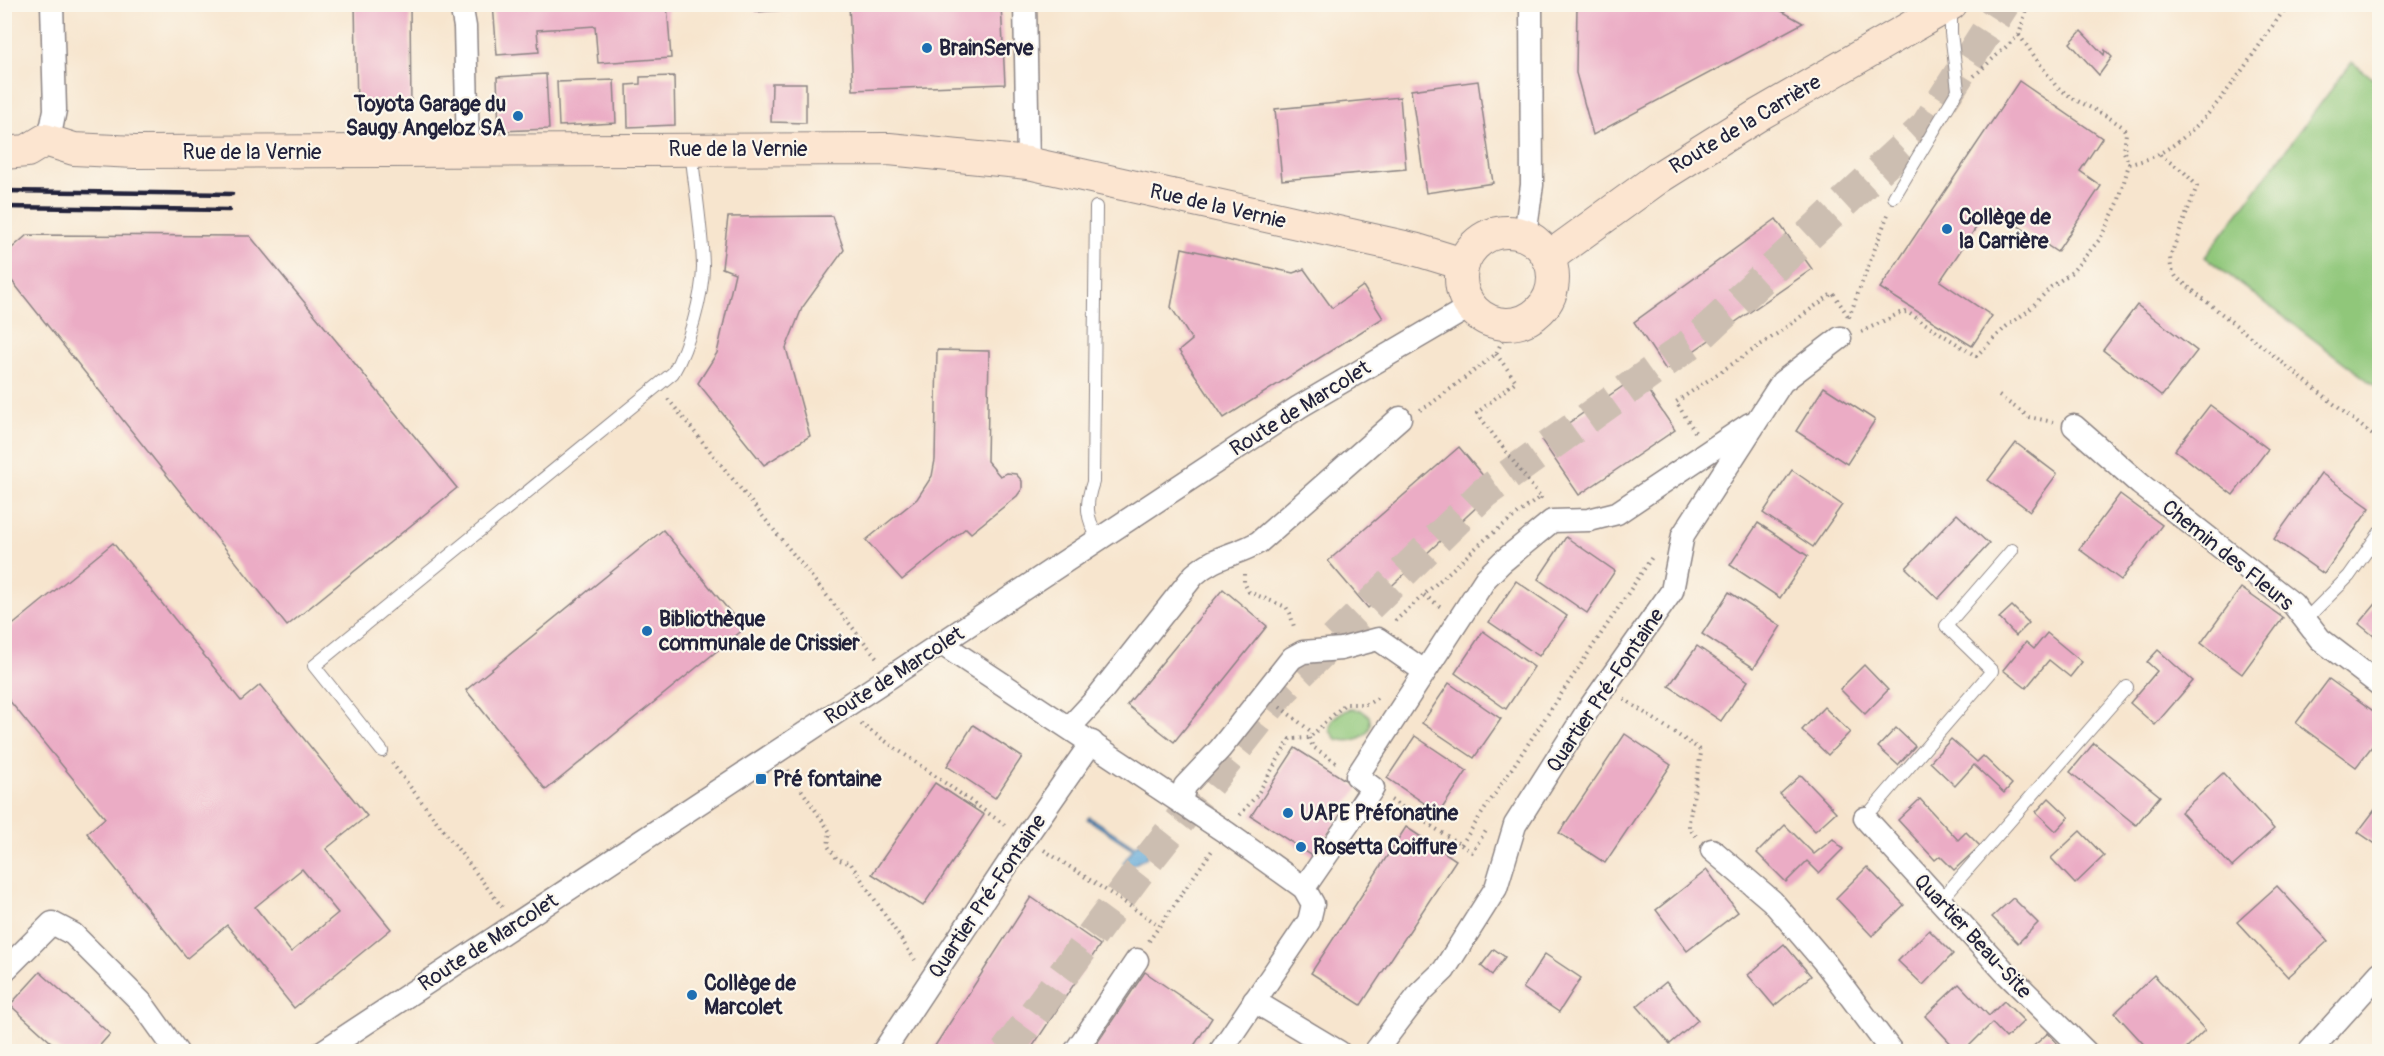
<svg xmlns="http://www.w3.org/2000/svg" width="2384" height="1056" font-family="Pangolin,sans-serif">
  <rect width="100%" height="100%" fill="#fbf7ec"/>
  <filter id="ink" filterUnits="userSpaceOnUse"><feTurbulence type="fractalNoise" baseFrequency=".0167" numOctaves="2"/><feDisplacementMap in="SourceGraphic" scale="12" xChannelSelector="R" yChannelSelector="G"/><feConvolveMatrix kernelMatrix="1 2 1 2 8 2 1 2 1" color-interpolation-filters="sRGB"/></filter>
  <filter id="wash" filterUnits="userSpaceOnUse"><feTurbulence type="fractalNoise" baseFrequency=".008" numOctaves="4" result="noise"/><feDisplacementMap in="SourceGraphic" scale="24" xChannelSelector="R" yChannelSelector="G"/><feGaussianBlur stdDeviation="1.35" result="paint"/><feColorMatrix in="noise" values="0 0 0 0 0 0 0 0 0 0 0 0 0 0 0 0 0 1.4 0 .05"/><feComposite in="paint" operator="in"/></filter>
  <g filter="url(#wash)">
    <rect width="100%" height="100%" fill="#f7e5ce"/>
    <g fill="#90c77a" stroke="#59745a" stroke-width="1.5">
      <path d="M2352,62L2379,83V389L2205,257Z"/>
      <path d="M1351,709L1361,710L1369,716C1375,737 1352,744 1336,739L1330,731C1329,718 1339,712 1351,709Z"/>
    </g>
    <path fill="#61a7d7" stroke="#426489" stroke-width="1.5" d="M1089,817L1134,846L1151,837L1157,841L1146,858L1129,867L1123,863L1133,849L1087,819Z"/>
    <g id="blocks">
      <g fill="#ebacc5" fill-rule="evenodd">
        <path d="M355,4H410L411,109H357Z"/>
        <path d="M493,4H667L671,58L598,63L595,26L537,30L539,52L497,55Z"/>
        <path d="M755,4H845V6L755,12Z"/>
        <path d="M849,4H1001L1005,84L853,90Z"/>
        <path d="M1577,4H1769L1803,23L1593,135L1576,73Z"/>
        <path d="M2081,31L2104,55L2105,50L2112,57L2099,75L2070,43Z"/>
        <path d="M546,74L549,129L499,131L497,77Z"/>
        <path d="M674,76L675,125L628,127L627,85L640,84V77Z"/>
        <path d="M614,80L616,123L559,126L557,82Z"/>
        <path d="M1478,81L1493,183L1426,193L1411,90Z"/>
        <path d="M2019,81L2102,138L2080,171L2101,186L2057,252L1990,207L1940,281L1992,316L1972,346L1880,288Z"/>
        <path d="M772,83H806V123L771,122Z"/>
        <path d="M1400,97L1406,169L1282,180L1275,109Z"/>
        <path d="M832,216L844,250L802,308L786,348L810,436L764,465L698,383L717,353L735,273L722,268L728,217Z"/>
        <path d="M1776,219L1812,269L1666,370L1634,322Z"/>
        <path d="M27,235L250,236L457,488L287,626L4,271V255Z"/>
        <path d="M1182,248L1293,273L1304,269L1332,308L1363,286L1383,318L1224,418L1179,351L1192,340L1171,307Z"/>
        <path d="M2137,305L2197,351L2162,396L2103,350Z"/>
        <path d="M937,350L989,351L987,461L1000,476L1007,473L1016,474L1022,481V489L1017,496L971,533L966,528L902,580L866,540L917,499L932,476L935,460Z"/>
        <path d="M1638,376L1675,430L1579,495L1542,441Z"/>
        <path d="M1824,387L1875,420L1847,464L1796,431Z"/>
        <path d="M2210,405L2268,449L2233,495L2175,450Z"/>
        <path d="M2016,443L2057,474L2030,511L1988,480Z"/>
        <path d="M1459,447L1495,490L1368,608L1328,561Z"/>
        <path d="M1792,470L1842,505L1813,547L1763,513Z"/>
        <path d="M2321,473L2370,508L2324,574L2274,539Z"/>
        <path d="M2120,494L2162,525L2121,580L2079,549Z"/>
        <path d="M1957,514L1989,544L1938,599L1906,568Z"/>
        <path d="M1758,523L1808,556L1780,598L1730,565Z"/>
        <path d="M663,530L744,629L546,790L466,690Z"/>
        <path d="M1566,537L1615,571L1587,613L1538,579Z"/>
        <path d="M113,543L241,701L260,685L367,816L326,849L391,929L294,1008L227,925L187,958L87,833L105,818L4,694V632ZM302,869L338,913L291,952L255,907Z"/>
        <path d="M1516,581L1567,616L1539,656L1489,622Z"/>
        <path d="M2241,588L2283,618L2242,674L2201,643Z"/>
        <path d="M1223,589L1267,626L1174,742L1127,705Z"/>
        <path d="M1729,592L1781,626L1754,668L1702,634Z"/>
        <path d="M2380,599V641L2359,624Z"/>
        <path d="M2012,606L2029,623L2016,636L1999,618Z"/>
        <path d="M1483,631L1534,667L1506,709L1455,673Z"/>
        <path d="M2047,633L2082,662L2070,677L2049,660L2026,688L2003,670L2026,642L2034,649Z"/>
        <path d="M1697,646L1748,681L1721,721L1669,686Z"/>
        <path d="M2158,650L2193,681L2155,725L2130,703L2157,671L2147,662Z"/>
        <path d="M1864,665L1888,690L1865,714L1840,689Z"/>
        <path d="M2329,679L2380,716V736L2356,767L2296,723Z"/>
        <path d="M1449,683L1501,719L1474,758L1422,723Z"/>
        <path d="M1824,707L1850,732L1828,755L1802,730Z"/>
        <path d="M973,725L1022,757L995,798L947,766Z"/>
        <path d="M1896,728L1915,746L1898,765L1878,747Z"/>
        <path d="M1625,734L1671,765L1605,863L1559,833Z"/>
        <path d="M1415,736L1467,771L1439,813L1387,778Z"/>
        <path d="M1951,739L1977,762L1983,756L2012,784L2004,793L1974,765L1955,786L1930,762Z"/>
        <path d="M2094,743L2160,796L2136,825L2070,772Z"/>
        <path d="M1295,748L1358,788L1314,857L1251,816Z"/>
        <path d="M2223,773L2274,829L2232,867L2181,812Z"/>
        <path d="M1801,775L1836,812L1815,831L1780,794Z"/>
        <path d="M935,783L984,815L923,906L872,874Z"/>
        <path d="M2049,798L2069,817L2056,831L2036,812Z"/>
        <path d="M1920,799L1958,840L1966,832L1980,846L1954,870L1940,856L1935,860L1898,820Z"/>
        <path d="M2380,803V847L2358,832Z"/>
        <path d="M1785,825L1814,854L1833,839L1843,849L1819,873L1807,861L1786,882L1757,853Z"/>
        <path d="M1406,827L1456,860L1361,1005L1311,973Z"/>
        <path d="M2080,831L2104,856L2075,884L2051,858Z"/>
        <path d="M1867,867L1904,905L1872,936L1836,898Z"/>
        <path d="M1707,870L1738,912L1687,951L1656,910Z"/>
        <path d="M2277,886L2328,941L2288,977L2237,922Z"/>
        <path d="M1031,897L1100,945L1029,1052H931Z"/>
        <path d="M2013,898L2038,923L2018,943L1992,917Z"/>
        <path d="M1929,930L1953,954L1923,985L1898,961Z"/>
        <path d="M1784,944L1811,976L1774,1006L1748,975Z"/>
        <path d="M1494,949L1505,957L1492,975L1481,966Z"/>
        <path d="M1545,954L1581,978L1559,1012L1523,988Z"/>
        <path d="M40,972L110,1034L94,1052H62L10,1005Z"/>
        <path d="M1145,972L1212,1018L1190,1052H1091Z"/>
        <path d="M2154,975L2205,1030L2182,1052H2151L2115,1013Z"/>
        <path d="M1666,982L1698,1020L1670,1044L1637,1006Z"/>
        <path d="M1959,984L1989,1016L2004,1001L2024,1021L2006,1038L1992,1023L1963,1052H1959L1925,1016Z"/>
        <path d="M2048,1033L2065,1052H2027Z"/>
      </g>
    </g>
  </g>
  <g filter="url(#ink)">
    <use href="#blocks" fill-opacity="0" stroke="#8c8484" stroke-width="1.5"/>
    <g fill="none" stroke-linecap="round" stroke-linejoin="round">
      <path stroke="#ccbeb1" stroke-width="32" stroke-dasharray="32 16" stroke-linecap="butt" d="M1006,1052L1137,874L1282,691L1484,493L1697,339L1926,126L2004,4"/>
      <g stroke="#8c8484" stroke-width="14">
        <g id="lane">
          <path d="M1894,197L1958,90L1951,33V6"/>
          <path d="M1096,207L1093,482C1085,505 1086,518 1099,540"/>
          <path d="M2305,620L2349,576L2380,532"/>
          <path d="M382,751L314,666L673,373C688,348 703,296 703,266C702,228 695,189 691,150"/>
          <path d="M1865,818L1992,671L1946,626L2012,550"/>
          <path d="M1939,902L2127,687"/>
        </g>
      </g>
      <g stroke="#8c8484" stroke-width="25">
        <g id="street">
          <path d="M461,4L465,27L468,151"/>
          <path d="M1025,4L1028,163"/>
          <path d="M45,140L52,125L55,110L52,4"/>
          <path d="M1525,235L1532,185L1531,4"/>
          <path d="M2074,426L2140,484L2293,604L2320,639L2380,685"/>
          <path d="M942,644L1227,833L1304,888L1313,904L1309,921L1220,1052"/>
          <path d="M1070,727L1095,700L1194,575C1216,555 1235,556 1259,542L1400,418"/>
          <path d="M1181,801L1185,786L1220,749L1292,658L1303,652L1341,649L1378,639L1424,671"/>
          <path d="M1865,818L2005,972L2086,1052"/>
          <path d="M1712,850L1772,901L1826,964L1892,1052"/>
          <path d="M1304,888L1373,788L1357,776L1486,578L1502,562L1552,521L1589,520L1617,513L1750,424"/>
          <path d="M4,971L52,923L73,934L141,1002L177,1052"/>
          <path d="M1254,1001L1339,1052"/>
          <path d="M322,1052L1299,407L1471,306"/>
          <path d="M883,1052L1025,838L1092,742"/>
          <path d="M1075,1052L1137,960"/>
          <path d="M1375,1052L1420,993L1444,970L1496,888L1515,825L1588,710L1672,591L1683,535L1782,382L1840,338"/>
          <path d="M2309,1052L2380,973"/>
        </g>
      </g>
      <g stroke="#8c8484" stroke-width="34">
        <g id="secondary">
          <path d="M4,153L27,151L45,140L74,149L135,152L889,149L1028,163L1414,249L1463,264"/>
          <circle cx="1507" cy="278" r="46"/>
          <path d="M1548,258L1658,178L1760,114L1951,4"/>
        </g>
      </g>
      <g stroke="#8c8484" stroke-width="4" stroke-dasharray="1.5 4.5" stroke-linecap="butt">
        <path d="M2019,35L2056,86L2072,98L2105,115L2123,127L2126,133L2124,152L2129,164"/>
        <path d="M1974,76L2019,35L2028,4"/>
        <path d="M2160,155L2184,172L2197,186L2170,257L2171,268L2176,277L2380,441"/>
        <path d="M1849,317L1888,214"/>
        <path d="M1861,332L1900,313L1907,312L1976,356L2007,326L2028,311L2051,287L2072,272L2100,239L2118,203L2129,164C2202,151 2246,58 2289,4"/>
        <path d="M1496,354L1516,381L1477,413L1540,497"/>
        <path d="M1999,396L2029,417L2053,422"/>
        <path d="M668,399L878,659"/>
        <path d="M1420,410L1428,406L1496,354L1502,341"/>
        <path d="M1695,432L1676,402L1781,331L1833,293L1848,316"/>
        <path d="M1244,574V582L1249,592L1286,607L1290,613L1295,630"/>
        <path d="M1424,595L1441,607"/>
        <path d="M1395,621L1489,536L1540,497L1543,501"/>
        <path d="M1624,699L1699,749L1701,753L1689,822V828L1696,836"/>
        <path d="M1280,707L1313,733"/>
        <path d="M861,724L1005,825"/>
        <path d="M1309,738L1313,747L1339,764"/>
        <path d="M392,763L502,907"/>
        <path d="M788,770L830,832L828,846L837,859L851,864L915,960"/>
        <path d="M1391,800L1461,845L1652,557L1654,558"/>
        <path d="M1240,815L1257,795L1290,739L1309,738L1345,704H1368L1380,696"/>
        <path d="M1461,845L1472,852L1486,831"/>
        <path d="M1044,850L1159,925"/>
        <path d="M1149,941L1213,849"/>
      </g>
      <use href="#lane" stroke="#fff" stroke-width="12"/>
      <use href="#street" stroke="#fff" stroke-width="22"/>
      <use href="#secondary" stroke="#fce5d0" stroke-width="32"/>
      <g stroke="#22223b" stroke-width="4.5">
        <path d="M4,191L232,194"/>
        <path d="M4,207L229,210"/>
      </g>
    </g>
  </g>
  <g fill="#1f6fb2" stroke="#fbf7ec" stroke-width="2">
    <circle cx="927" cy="48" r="6"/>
    <circle cx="518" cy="116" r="6"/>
    <circle cx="1947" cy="229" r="6"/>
    <circle cx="647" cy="631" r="6"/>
    <rect x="755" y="773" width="12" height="12" rx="3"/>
    <circle cx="1288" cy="813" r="6"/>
    <circle cx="1301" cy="847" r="6"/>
    <circle cx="692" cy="995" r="6"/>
  </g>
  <g text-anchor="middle" stroke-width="4.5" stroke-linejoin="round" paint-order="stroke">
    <g font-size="21" font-weight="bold" fill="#22223b" stroke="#fbf7ec" text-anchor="start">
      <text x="939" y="55">BrainServe</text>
      <text x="506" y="111" text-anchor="end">Toyota Garage du<tspan x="506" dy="24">Saugy Angeloz SA</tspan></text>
      <text x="1959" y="224">Collège de<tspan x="1959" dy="24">la Carrière</tspan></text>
      <text x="659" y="626">Bibliothèque<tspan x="659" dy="24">communale de Crissier</tspan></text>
      <text x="773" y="786">Pré fontaine</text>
      <text x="1300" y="820">UAPE Préfonatine</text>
      <text x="1313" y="854">Rosetta Coiffure</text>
      <text x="704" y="990">Collège de<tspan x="704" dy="24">Marcolet</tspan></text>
    </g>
    <g font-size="21" fill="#22223b" stroke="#fbf7ec">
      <text transform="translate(1745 124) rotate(-31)" y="7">Route de la Carrière</text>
      <text x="738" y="156">Rue de la Vernie</text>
      <text x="252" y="159">Rue de la Vernie</text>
      <text transform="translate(1218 206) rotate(13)" y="7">Rue de la Vernie</text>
      <text transform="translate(1300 408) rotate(-32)" y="7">Route de Marcolet</text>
      <text transform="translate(2228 555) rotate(39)" y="7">Chemin des Fleurs</text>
      <text transform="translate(894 675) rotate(-33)" y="7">Route de Marcolet</text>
      <text transform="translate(1605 690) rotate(-56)" y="7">Quartier Pré-Fontaine</text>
      <text transform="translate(987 896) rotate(-56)" y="7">Quartier Pré-Fontaine</text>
      <text transform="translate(1973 936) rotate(47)" y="7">Quartier Beau-Site</text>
      <text transform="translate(488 942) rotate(-33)" y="7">Route de Marcolet</text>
    </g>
  </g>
  <rect width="2384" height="1056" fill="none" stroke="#fbf7ec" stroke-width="24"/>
</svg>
